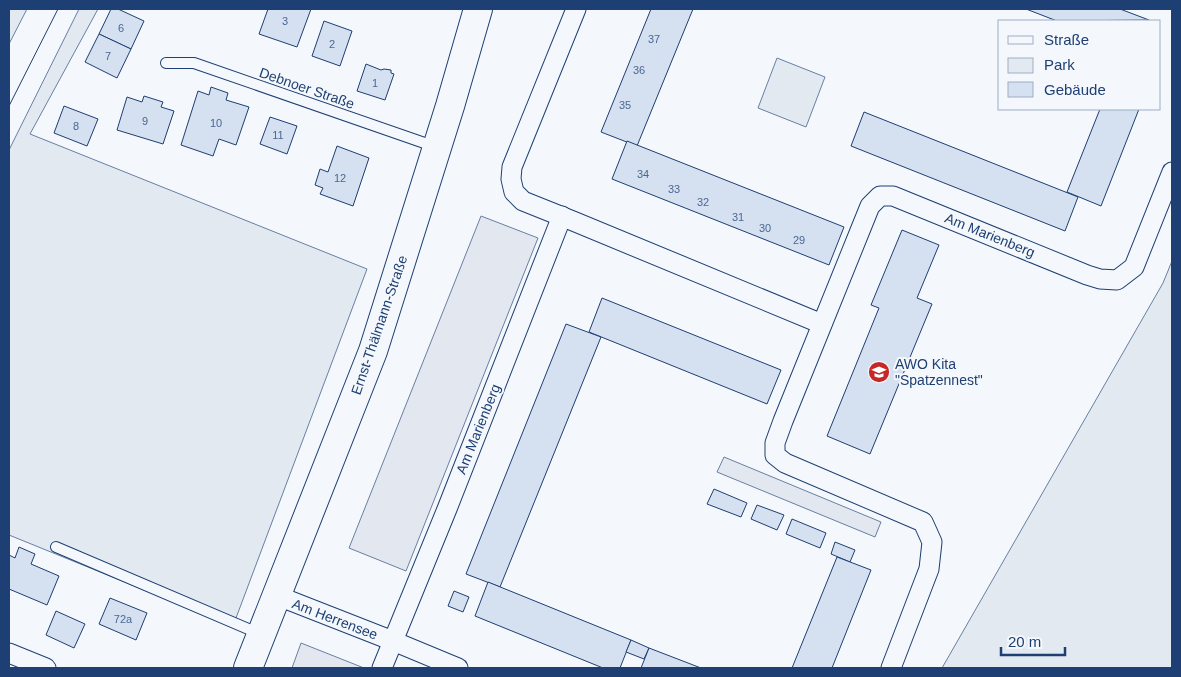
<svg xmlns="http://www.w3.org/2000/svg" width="1181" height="677" font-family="Arial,sans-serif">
  <rect width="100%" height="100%" fill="#f4f7fb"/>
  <g fill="#e3e9f0" stroke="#687fa3">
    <path d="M9,9H27L9,44Z"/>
    <path d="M79,9H98L30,134L367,269L233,626L9,535V150Z"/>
    <path d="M777,58L825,77L806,127L758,108Z"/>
    <path d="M1172,261V668H942L1163,283Z"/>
  </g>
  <g fill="#e3e8f0" stroke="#687fa3">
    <path d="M481,216L538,238L406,571L349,548Z"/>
    <path d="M724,457L881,522L875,537L717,472Z"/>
    <path d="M301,643L364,668H292Z"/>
  </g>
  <g fill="#d5e0f0" stroke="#1d3f73">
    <path d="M111,9H118L144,21L131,49L99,34Z"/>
    <path d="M268,9H311L297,47L259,34Z"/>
    <path d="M651,9H693L637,146L601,132Z"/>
    <path d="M1026,9H1120L1149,20L1057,21Z"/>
    <path d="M324,21L352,31L340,66L312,56Z"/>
    <path d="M99,34L131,49L117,78L85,62Z"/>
    <path d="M366,64L381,70L384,69L391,70V73L394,74L385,100L357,91Z"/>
    <path d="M211,87L228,93L226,100L249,107L236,145L219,139L213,156L181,145L198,91L209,95Z"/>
    <path d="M144,96L163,102L161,107L174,111L163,144L117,130L127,97L142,102Z"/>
    <path d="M64,106L98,119L87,146L54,133Z"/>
    <path d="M1100,109H1139L1101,206L1067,192Z"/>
    <path d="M864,112L1078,197L1065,231L851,146Z"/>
    <path d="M270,117L297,126L287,154L260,144Z"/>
    <path d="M627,141L844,227L829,265L612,179Z"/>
    <path d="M337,146L369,158L353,206L320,194L323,188L315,185L320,169L328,172Z"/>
    <path d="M902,230L939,245L917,298L932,304L870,454L827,436L879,308L871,305Z"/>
    <path d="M602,298L781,370L767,404L589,332Z"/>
    <path d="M566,324L601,337L500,587L466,574Z"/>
    <path d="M714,489L747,503L741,517L707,504Z"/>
    <path d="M757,505L784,515L777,530L751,519Z"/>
    <path d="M792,519L826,533L820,548L786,534Z"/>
    <path d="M835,542L855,550L850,562L831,554Z"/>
    <path d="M19,547L35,554L31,564L59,576L47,605L9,589V555L15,558Z"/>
    <path d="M837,557L871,570L832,668H792Z"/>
    <path d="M488,582L631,640L620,668H603L475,616Z"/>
    <path d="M454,591L469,597L463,612L448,606Z"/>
    <path d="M110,598L147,613L136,640L99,624Z"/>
    <path d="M56,611L85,624L74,648L46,635Z"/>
    <path d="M631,640L649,648L644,659L626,652Z"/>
    <path d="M649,648L701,668H641Z"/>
  </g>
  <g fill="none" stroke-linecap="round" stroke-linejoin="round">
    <g stroke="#1d3f73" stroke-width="12">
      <g id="lane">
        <path d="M166,63H194L436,147"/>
        <path d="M56,547L260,634"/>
      </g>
    </g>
    <g stroke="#1d3f73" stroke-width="21">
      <g id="street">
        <path d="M576,9L512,167L511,179L514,192L523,201L573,221L822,324"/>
        <path d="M278,596L393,641L458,668"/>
        <path d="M9,653L46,668"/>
        <path d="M382,668L447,509L562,216"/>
        <path d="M891,668L929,569L932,542L923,522L785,463L775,455V443L783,421L870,206L880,196H893L1087,275L1100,279L1117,280L1134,267L1172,172"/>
      </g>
    </g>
    <g stroke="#1d3f73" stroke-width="30">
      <path id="secondary" d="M248,668L373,351L450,106L478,9"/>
    </g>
    <use href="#lane" stroke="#f4f7fb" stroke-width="10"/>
    <use href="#street" stroke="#f4f7fb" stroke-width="19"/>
    <use href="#secondary" stroke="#f4f7fb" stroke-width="28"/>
    <path stroke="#1d3f73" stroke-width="1" d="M9,106L58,9"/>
  </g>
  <defs>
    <g id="school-disc" transform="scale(1.125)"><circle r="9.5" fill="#c62828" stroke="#f4f7fb"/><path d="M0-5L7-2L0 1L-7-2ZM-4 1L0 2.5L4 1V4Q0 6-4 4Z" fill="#fff"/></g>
  </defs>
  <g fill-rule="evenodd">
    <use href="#school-disc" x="879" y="372"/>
  </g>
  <g text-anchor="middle" stroke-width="4" stroke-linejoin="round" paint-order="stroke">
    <g font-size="11" fill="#4b6792">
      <text x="285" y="25">3</text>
      <text x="121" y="32">6</text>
      <text x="654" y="43">37</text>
      <text x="332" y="48">2</text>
      <text x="108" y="60">7</text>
      <text x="639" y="74">36</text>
      <text x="375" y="87">1</text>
      <text x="625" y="109">35</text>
      <text x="145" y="125">9</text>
      <text x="216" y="127">10</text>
      <text x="76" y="130">8</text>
      <text x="278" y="139">11</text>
      <text x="643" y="178">34</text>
      <text x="340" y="182">12</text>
      <text x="674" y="193">33</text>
      <text x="703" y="206">32</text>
      <text x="738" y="221">31</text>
      <text x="765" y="232">30</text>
      <text x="799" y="244">29</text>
      <text x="123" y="623">72a</text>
    </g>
    <g font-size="14" fill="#1d3f73" stroke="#f4f7fb">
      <text transform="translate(307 88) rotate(19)" y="5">Debnoer Straße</text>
      <text transform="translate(990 235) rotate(22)" y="5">Am Marienberg</text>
      <text transform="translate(379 325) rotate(-71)" y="5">Ernst-Thälmann-Straße</text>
      <text transform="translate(478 429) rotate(-68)" y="5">Am Marienberg</text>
      <text transform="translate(335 619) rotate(21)" y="5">Am Herrensee</text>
    </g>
    <g font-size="14" fill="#1d3f73" stroke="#f4f7fb" text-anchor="start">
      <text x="895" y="369">AWO Kita<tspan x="895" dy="16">"Spatzennest"</tspan></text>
    </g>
  </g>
  <rect width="1181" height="677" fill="none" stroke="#1d3f73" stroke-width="20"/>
  <rect x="998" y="20" width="162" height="90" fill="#f4f7fb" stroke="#9eadc5"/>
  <rect x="1008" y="36" width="25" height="8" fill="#f4f7fb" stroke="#9eadc5"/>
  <text x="1044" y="45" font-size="15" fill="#1d3f73">Straße</text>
  <rect x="1008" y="58" width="25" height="15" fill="#e3e9f0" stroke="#9eadc5"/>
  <text x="1044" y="70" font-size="15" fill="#1d3f73">Park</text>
  <rect x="1008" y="82" width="25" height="15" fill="#d5e0f0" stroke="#9eadc5"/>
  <text x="1044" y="95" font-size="15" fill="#1d3f73">Gebäude</text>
  <path d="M1001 647v8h64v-8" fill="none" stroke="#1d3f73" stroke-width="2.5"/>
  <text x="1008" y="647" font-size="15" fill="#1d3f73" stroke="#f4f7fb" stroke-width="4" paint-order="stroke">20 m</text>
</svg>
